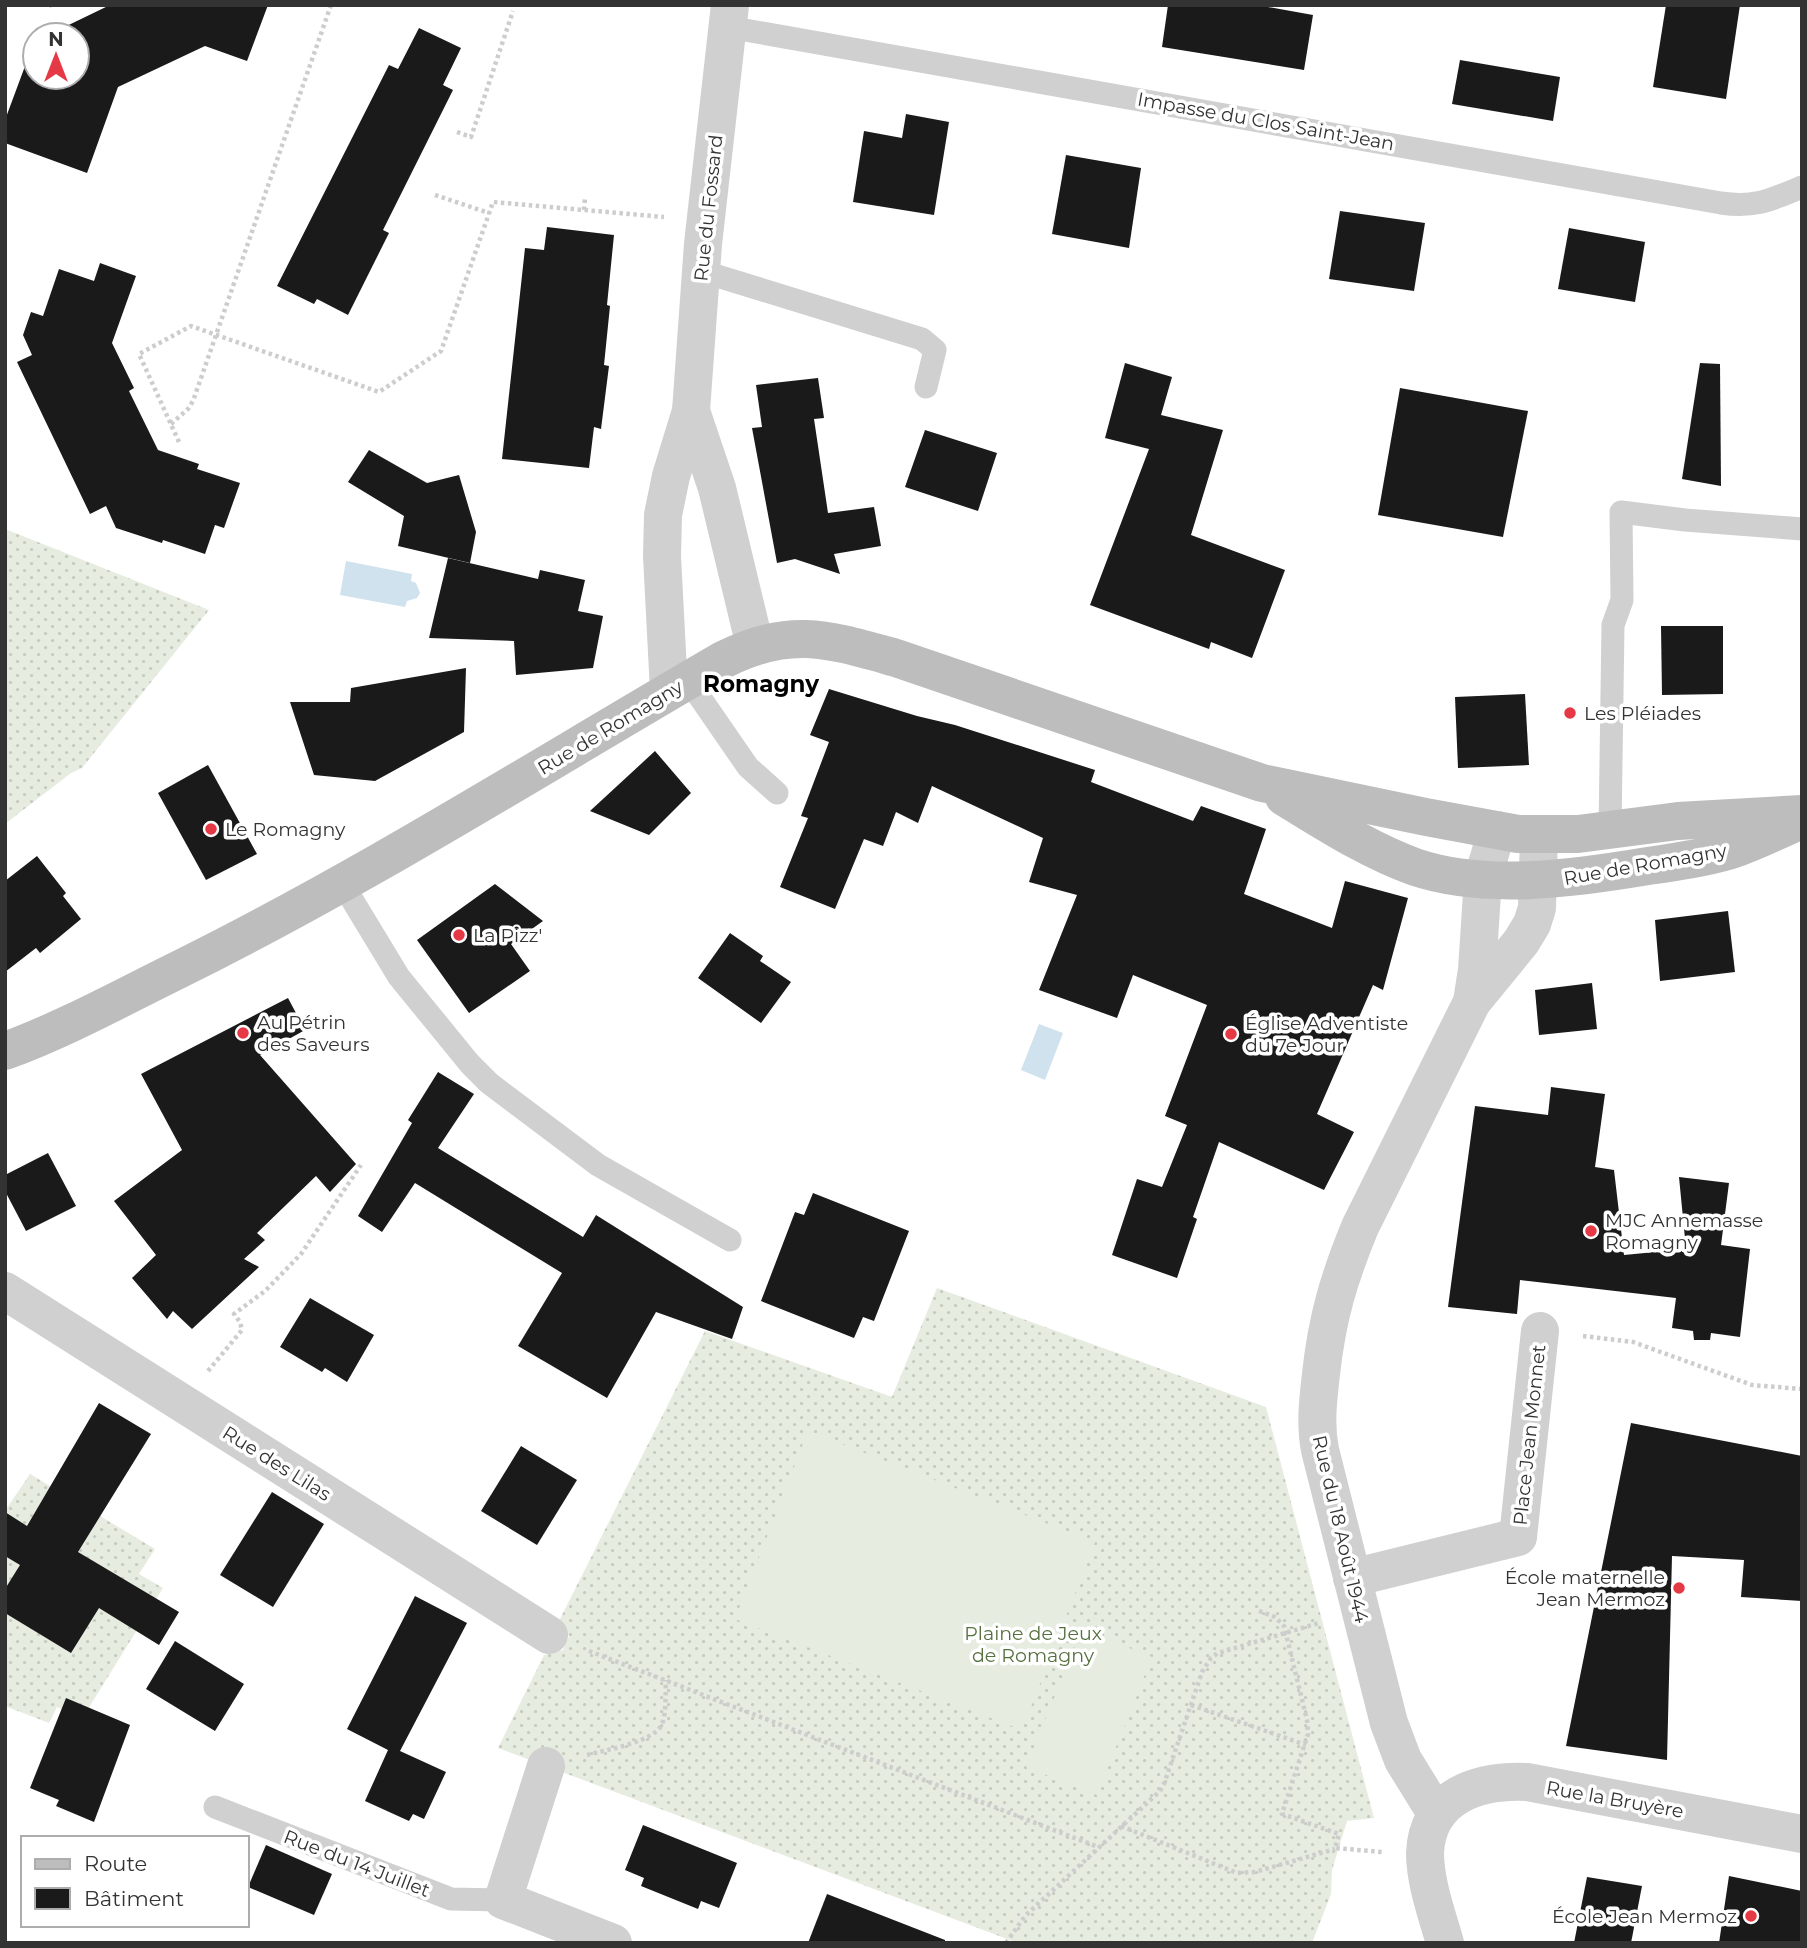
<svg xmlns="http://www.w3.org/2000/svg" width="1807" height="1948" font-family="Montserrat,sans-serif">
  <defs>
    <pattern id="grass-dots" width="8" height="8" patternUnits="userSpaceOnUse" patternTransform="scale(1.75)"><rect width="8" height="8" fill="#e6ecdf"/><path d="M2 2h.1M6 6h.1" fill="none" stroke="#c6cbc0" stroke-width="1.8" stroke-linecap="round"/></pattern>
  </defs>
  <rect width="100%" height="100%" fill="#fff"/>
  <g fill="url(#grass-dots)">
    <path d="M5,529L209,610L82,768L71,773L5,824Z"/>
    <path d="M937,1288L1266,1407L1374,1818L1347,1821L1332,1870L1331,1894L1312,1943H1018L498,1748L544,1655L563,1650L569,1636L558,1623L705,1331L892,1397Z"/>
    <path d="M30,1474L155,1549L139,1574L163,1588L83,1717L57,1707L49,1723L5,1706V1511Z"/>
  </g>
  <g fill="#e6ecdf">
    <path d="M808,1431L1095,1542L1022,1730L735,1619Z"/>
    <path d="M1082,1629L1152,1657L1097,1795L1026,1767Z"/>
  </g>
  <g fill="#cfe2ee">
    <path d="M346,561L412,574L411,581L416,583L420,593L417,598L407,601L405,607L340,595Z"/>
    <path d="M1039,1024L1063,1033L1045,1080L1021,1070Z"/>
  </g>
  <g fill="#1a1a1a">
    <path d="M110,5H268L247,61L205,46L118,87L87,173L5,143V120L31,50L35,48V77H77V35H48Z"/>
    <path d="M1168,5H1257L1313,15L1304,70L1162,47Z"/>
    <path d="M1666,5H1740L1726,99L1653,87Z"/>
    <path d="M419,28L461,48L443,85L453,90L383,230L389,233L348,315L317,299L314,304L277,286L389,65L398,69Z"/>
    <path d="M1460,60L1560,77L1553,121L1452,104Z"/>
    <path d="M906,114L949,122L934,215L853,202L864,131L902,138Z"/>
    <path d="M1066,155L1141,168L1129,248L1052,234Z"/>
    <path d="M1340,211L1425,223L1414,291L1329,279Z"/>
    <path d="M547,227L614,235L607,305L610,306L604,365L609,366L601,429L594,427L589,468L502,459L525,248L544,250Z"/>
    <path d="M1569,228L1645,242L1635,302L1558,289Z"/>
    <path d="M100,263L136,276L112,343L134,388L129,391L158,450L199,464L197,469L240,483L224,528L215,525L205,554L163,540L162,543L116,528L106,506L90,514L17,362L32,355L23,335L31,312L43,316L59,269L94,281Z"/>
    <path d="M1125,363L1172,377L1161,415L1223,430L1191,535L1285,570L1252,658L1211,642L1209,649L1090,605L1149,449L1105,438Z"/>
    <path d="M1700,363L1720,364L1721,486L1682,479Z"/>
    <path d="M818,378L824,418L814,419L828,513L874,507L881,546L834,554L840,574L795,559L777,563L752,428L762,427L756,385Z"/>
    <path d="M1400,388L1528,411L1503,537L1378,515Z"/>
    <path d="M925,430L997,453L978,511L905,487Z"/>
    <path d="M369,450L427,483L459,475L476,532L470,563L398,546L404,516L348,482Z"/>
    <path d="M448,558L538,579L540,570L585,580L578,611L603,616L593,668L516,675L514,641L429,638Z"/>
    <path d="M1661,626H1723V694L1662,695Z"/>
    <path d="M466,668L464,732L375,781L314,775L290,702H350L351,688Z"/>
    <path d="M829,689L917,716L955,725L1095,770L1091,782L1193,821L1201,806L1266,829L1244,894L1332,928L1345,881L1408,898L1383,990L1373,985L1317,1114L1354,1132L1324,1190L1219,1142L1193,1217L1197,1219L1177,1278L1112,1255L1137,1179L1162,1187L1187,1125L1165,1116L1207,1005L1133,975L1117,1018L1039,990L1077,895L1029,882L1043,838L932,786L918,823L896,812L883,846L864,839L835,909L780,887L808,818L801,816L829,742L810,735Z"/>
    <path d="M1525,694L1529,765L1458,768L1455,697Z"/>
    <path d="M655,751L691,793L649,835L590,811Z"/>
    <path d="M208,765L257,854L206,880L158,793Z"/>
    <path d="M37,856L66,893L63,896L81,919L40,953L36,948L5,972V881Z"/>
    <path d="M495,884L543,921L511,944L530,971L469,1013L417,940Z"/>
    <path d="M1728,911L1735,972L1660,981L1655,920Z"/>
    <path d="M730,933L763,956L760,961L791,982L761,1023L698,978Z"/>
    <path d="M1592,983L1597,1029L1539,1035L1535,990Z"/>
    <path d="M288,998L305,1030L260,1055L356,1164L330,1192L316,1176L257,1233L265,1240L244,1259L259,1267L192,1329L173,1311L167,1319L132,1278L156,1255L114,1201L182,1150L141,1074Z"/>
    <path d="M438,1072L474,1094L438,1148L583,1237L596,1215L743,1307L732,1339L656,1312L607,1398L518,1346L562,1273L415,1183L382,1232L358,1216L412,1123L408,1120Z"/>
    <path d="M1551,1087L1605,1094L1595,1167L1614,1170L1624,1255L1686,1249L1679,1177L1729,1183L1721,1245L1750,1249L1740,1337L1711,1333L1710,1340H1694L1693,1331L1672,1328L1676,1298L1520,1280L1517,1314L1448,1307L1475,1106L1548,1115Z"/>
    <path d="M48,1153L76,1206L26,1231L5,1191V1175Z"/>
    <path d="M813,1193L909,1231L874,1321L863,1317L854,1338L761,1301L795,1212L804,1215Z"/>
    <path d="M310,1298L374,1335L347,1382L325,1368L322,1372L280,1347Z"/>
    <path d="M99,1403L151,1434L78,1552L179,1612L159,1645L99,1608L71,1653L5,1613V1589L20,1565L5,1556V1512L27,1526Z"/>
    <path d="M1631,1423L1802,1456V1601L1741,1597L1744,1560L1672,1556L1667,1760L1566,1746Z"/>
    <path d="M521,1446L577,1480L537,1545L481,1511Z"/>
    <path d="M272,1492L324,1524L273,1607L220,1575Z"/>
    <path d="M415,1596L467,1623L400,1751L446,1772L424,1819L413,1814L409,1821L365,1801L388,1750L347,1729Z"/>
    <path d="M175,1641L244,1684L215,1731L146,1689Z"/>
    <path d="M66,1698L130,1725L94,1822L56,1806L59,1800L30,1788Z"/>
    <path d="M643,1825L737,1863L719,1908L701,1901L698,1909L641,1886L644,1878L625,1870Z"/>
    <path d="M266,1845L332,1874L314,1915L248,1887Z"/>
    <path d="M1729,1876L1802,1891V1943H1719Z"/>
    <path d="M1587,1877L1642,1886L1631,1943H1574Z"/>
    <path d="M827,1894L945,1940V1943H808Z"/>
  </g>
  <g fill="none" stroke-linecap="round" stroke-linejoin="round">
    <g stroke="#cdcdcd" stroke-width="4.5" stroke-dasharray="3.5 3.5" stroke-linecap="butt">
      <path d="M49,6L51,5"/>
      <path d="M457,132L471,137L513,11"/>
      <path d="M435,195L489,213"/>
      <path d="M584,210L585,198"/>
      <path d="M171,424L188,409L193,401L331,5"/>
      <path d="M179,442L139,354L191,326L379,392L441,351L493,202L664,217"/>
      <path d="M1583,1336L1633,1342L1752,1385L1802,1389"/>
      <path d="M208,1371L242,1330L240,1322L234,1314L265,1291L301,1254L361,1165"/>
      <path d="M1259,1611L1275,1617L1284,1626L1307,1720L1308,1734L1282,1814L1339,1834L1335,1848L1382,1852"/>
      <path d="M589,1651L1098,1847"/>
      <path d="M1191,1705L1306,1745"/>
      <path d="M587,1755C605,1750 655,1742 662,1724C667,1711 665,1693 666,1680"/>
      <path d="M1121,1826L1237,1873L1255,1872L1335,1849"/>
      <path d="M1006,1943L1025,1916L1160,1791L1164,1784L1202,1672L1211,1658L1218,1653L1319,1623"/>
    </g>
    <g stroke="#d0d0d0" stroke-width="23">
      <path d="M728,27L1721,203C1756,208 1770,200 1802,187"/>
      <path d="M701,271L922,339L935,350L926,387"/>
      <path d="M688,680L748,767L777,793"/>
      <path d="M1610,830L1613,625L1622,600L1621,512L1685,520L1802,529"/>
      <path d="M342,883L399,977L470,1064L489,1083L598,1165L730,1240"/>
      <path d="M215,1807L451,1899L503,1900"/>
    </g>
    <g stroke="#d0d0d0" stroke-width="38">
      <path d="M691,411L717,488L755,646"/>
      <path d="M669,691L662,556L663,515L671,476L691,411L703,244L730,5"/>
      <path d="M1472,1002L1477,970L1483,878L1497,830"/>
      <path d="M5,1291L549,1635"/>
      <path d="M1352,1578L1518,1537L1540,1331"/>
      <path d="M546,1766L503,1900L613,1943"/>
      <path d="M1437,1815L1403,1760L1389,1723L1320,1450C1315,1424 1318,1400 1321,1374C1327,1318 1339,1278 1360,1227L1472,1002L1521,942L1532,924L1537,908L1539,835"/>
      <path d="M1445,1943C1437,1915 1425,1882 1425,1853C1427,1796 1478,1780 1527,1782L1802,1834"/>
    </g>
    <g stroke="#bdbdbd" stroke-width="38">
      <path d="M1284,797C1327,823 1368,850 1415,867C1486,891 1576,878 1648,866C1676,862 1704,858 1731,850C1753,843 1774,832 1795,823"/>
      <path d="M5,1051C65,1029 121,998 178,970C366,877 542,765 723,660C790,626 828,639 896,658L1262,783L1426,817L1518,834H1578L1678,821L1802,814"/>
    </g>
  </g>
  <g fill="#e63946" stroke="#fff" stroke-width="2.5">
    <circle cx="1570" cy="713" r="7"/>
    <circle cx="211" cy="829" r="7"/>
    <circle cx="459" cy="935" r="7"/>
    <circle cx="243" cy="1033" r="7"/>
    <circle cx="1231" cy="1034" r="7"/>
    <circle cx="1591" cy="1231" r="7"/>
    <circle cx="1679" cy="1588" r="7"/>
    <circle cx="1751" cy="1916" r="7"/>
  </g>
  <g text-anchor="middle" stroke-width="7" stroke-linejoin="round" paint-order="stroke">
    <g font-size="19" fill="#333" stroke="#fff">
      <text transform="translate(1266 121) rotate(10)" y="7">Impasse du Clos Saint-Jean</text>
      <text transform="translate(708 208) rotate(-84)" y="7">Rue du Fossard</text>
      <text transform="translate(610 727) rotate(-31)" y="7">Rue de Romagny</text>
      <text transform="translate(1645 864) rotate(-10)" y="7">Rue de Romagny</text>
      <text transform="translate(1529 1435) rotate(-84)" y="7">Place Jean Monnet</text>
      <text transform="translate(277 1463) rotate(32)" y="7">Rue des Lilas</text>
      <text transform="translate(1341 1529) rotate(77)" y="7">Rue du 18 Août 1944</text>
      <text transform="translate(1615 1799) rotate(10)" y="7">Rue la Bruyère</text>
      <text transform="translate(357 1863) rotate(21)" y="7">Rue du 14 Juillet</text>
    </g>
    <g font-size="19" fill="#333" stroke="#fff" text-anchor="start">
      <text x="1584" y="720">Les Pléiades</text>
      <text x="225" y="836">Le Romagny</text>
      <text x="473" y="942">La Pizz'</text>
      <text x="257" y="1029">Au Pétrin<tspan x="257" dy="22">des Saveurs</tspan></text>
      <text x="1245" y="1030">Église Adventiste<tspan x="1245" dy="22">du 7e Jour</tspan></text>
      <text x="1605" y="1227">MJC Annemasse<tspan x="1605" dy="22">Romagny</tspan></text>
      <text x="1665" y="1584" text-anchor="end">École maternelle<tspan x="1665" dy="22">Jean Mermoz</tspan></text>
      <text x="1737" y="1923" text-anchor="end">École Jean Mermoz</text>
    </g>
    <g font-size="19" fill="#56703f" stroke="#fff">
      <text x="1033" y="1640">Plaine de Jeux<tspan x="1033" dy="22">de Romagny</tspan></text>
    </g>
    <g font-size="23" font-weight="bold" fill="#000" stroke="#fff">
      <text x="761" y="692">Romagny</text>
    </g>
  </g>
  <rect width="1807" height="1948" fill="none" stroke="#333333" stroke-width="14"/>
  <rect x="21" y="1836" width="228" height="91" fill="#ffffff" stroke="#adadad" stroke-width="2"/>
  <rect x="35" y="1859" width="35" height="10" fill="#bdbdbd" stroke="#adadad" stroke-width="2"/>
  <text x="84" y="1871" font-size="21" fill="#333333">Route</text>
  <rect x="35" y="1888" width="35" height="21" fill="#1a1a1a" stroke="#adadad" stroke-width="2"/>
  <text x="84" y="1906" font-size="21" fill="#333333">Bâtiment</text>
  <g transform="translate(56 56)"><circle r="33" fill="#ffffff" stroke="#adadad" stroke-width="2"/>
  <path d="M0-5L12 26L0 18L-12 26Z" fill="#e63946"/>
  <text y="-10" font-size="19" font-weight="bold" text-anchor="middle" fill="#333333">N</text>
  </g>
</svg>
